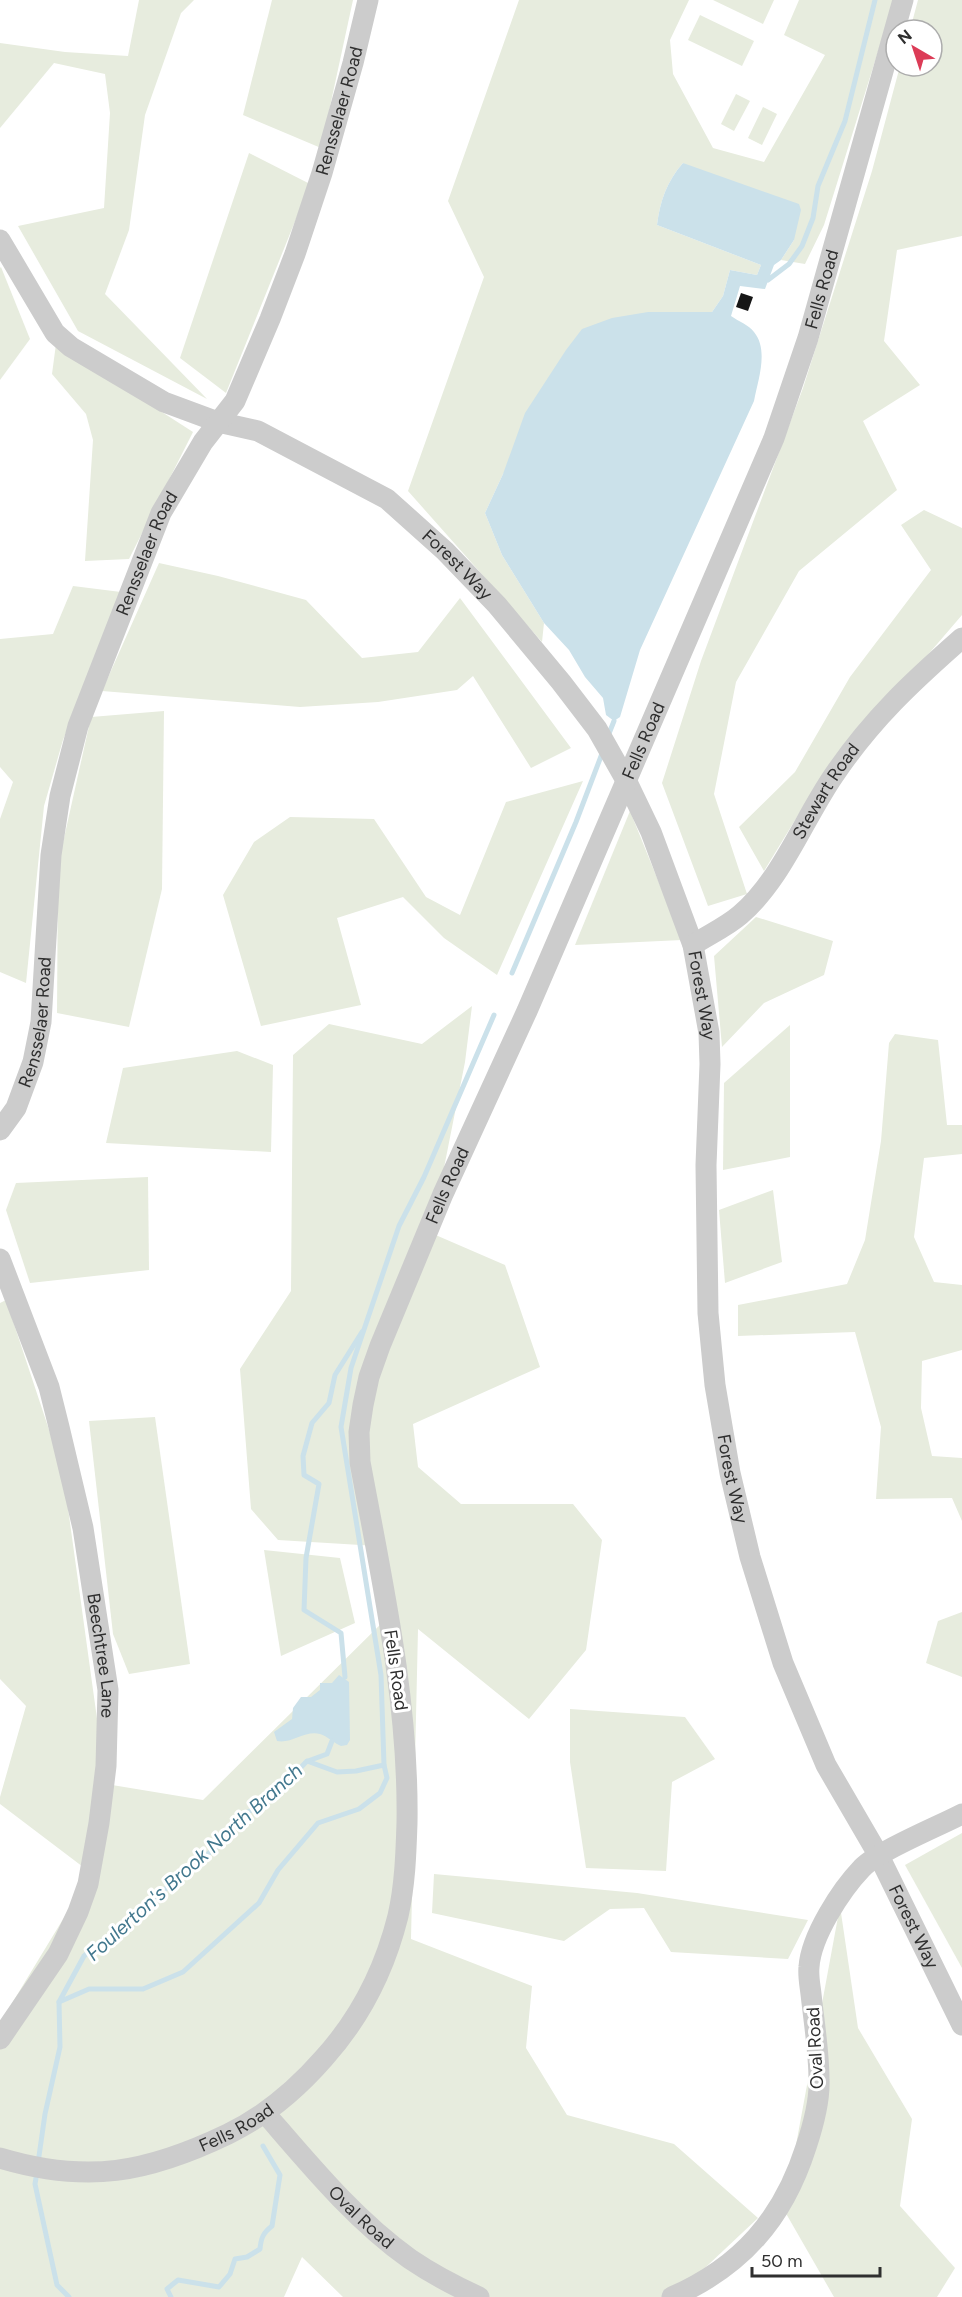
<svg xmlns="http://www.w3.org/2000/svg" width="962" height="2297" font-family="Figtree,sans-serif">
  <rect width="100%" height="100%" fill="#fff"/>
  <g fill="#e7ecde">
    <path d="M139,0H194L181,13L145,115L129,230L105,294L207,399L78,331L18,226L104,208L110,113L105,74L54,63L0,128V43L65,52L128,56Z"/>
    <path d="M272,0H353L321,148L243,115Z"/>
    <path d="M519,0H689L670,40L673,74L713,148L764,162L825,55L784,35L799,0H894L824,225L805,264L781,260L794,240L683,163C667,181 660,201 657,225L761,265L757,275L730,270L723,296L712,312H648L503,474L485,513L502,555L544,623L542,642L408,491L484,277L448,201Z"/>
    <path d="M713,0H774L763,24Z"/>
    <path d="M918,0H962V236L897,250L884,341L920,385L863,421L897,490L799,571L736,682L714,794L747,894L708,906L662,783L701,661L803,388L872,171L900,66H932V30H910Z"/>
    <path d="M700,15L754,41L742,66L688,40Z"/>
    <path d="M736,94L750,101L734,131L721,124Z"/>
    <path d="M763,107L777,114L762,145L748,138Z"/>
    <path d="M249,153L310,184L226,393L180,358Z"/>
    <path d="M1,267L30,339L0,380V268Z"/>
    <path d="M56,344L193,432L129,559L85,561L93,440L86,414L52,374Z"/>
    <path d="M924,510L962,528V615L817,784L764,871L739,827L795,772L850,677L931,570L901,525Z"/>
    <path d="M159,563L218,576L306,600L362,658L418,652L460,598L571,748L531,768L473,676L457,690L378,702L300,707L102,691Z"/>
    <path d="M73,586L121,592L63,740L44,806L26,983L0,972V819L13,782L0,767V639L53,634Z"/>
    <path d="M164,711L162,889L129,1027L57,1013L58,865L91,717Z"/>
    <path d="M583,781L497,975L444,938L403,897L337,918L361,1005L261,1026L223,895L254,842L290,817L374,819L426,897L460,915L506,802Z"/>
    <path d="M630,811L682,940L575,945Z"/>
    <path d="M756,917L833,941L824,975L764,1003L722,1047L714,956Z"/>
    <path d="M472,1006L465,1062L431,1233L505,1265L540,1367L413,1424L418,1467L461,1504H573L602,1540L586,1650L529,1719L418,1629L411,1939L532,1986L526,2048L567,2115L674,2144L758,2218L674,2297H343L302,2257L284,2297H0V2023L91,1873L0,1804V1797L26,1706L0,1679V1303L6,1300L63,1472L106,1784L203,1800L390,1615L377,1546L278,1540L251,1509L240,1369L291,1291L293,1055L329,1024L422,1044Z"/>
    <path d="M790,1025V1157L723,1170L724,1083Z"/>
    <path d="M895,1034L938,1040L947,1125H962V1154L924,1158L914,1237L934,1282L962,1285V1350L922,1361L921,1408L932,1456L962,1458V1521L952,1498L876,1499L881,1427L855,1332L738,1336V1305L847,1284L865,1240L881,1141L889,1043Z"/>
    <path d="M237,1051L273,1065L271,1152L106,1143L123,1068Z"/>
    <path d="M148,1177L149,1270L30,1283L6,1210L16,1183Z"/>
    <path d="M773,1190L782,1262L725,1283L719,1210Z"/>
    <path d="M155,1417L190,1664L129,1674L113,1634L89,1421Z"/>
    <path d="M264,1550L340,1558L355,1623L281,1656Z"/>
    <path d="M962,1612V1677L926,1663L938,1621Z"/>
    <path d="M570,1709L685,1717L715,1759L672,1782L666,1871L586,1868L570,1762Z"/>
    <path d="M962,1833V1968L905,1865Z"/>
    <path d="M434,1874L637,1893L808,1920L788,1959L671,1952L644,1908L610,1909L564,1941L432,1913Z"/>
    <path d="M840,1906L858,2028L912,2119L900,2206L955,2268L937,2297H834L784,2210Z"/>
  </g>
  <g fill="#cbe1ea">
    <path d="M683,163L799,204L801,210L794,240L781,260L774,265L765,289L740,286L731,316C738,321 749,325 754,332C769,350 758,380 754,401L640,650L620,717L614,721L606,715L603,698L585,677L569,650L544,623L502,555L485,513L503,474L525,413L566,350L582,329L612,318L648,312H712L723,296L730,270L757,275L761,265L657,225C660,201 667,181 683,163Z"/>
    <path d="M339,1675L349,1682L350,1740L347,1745L341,1746C334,1743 327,1736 320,1734C305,1730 292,1744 277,1741L274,1732L292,1719L293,1708L301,1697H311L320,1690V1683H332Z"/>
  </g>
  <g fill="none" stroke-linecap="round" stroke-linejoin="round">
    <g stroke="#cbe1ea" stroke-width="5">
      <path d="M768,280L789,264L802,246L813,218L818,186L845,121L875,0"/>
      <path d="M608,736L614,721"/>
      <path d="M512,973L576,822L603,751"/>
      <path d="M345,1677L341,1633L304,1610L306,1558L319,1484L304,1475L303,1456L312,1423L329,1403L335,1375L362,1332"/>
      <path d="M308,1761L327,1754L332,1741"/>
      <path d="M59,2002L89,1989H143L183,1972L259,1903L278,1870L318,1823L359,1809L380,1793L387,1778L384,1765"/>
      <path d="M38,2163L45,2114L60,2047L59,2002L84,1956L220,1844L244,1814L269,1801L307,1761L337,1772L356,1771L384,1765L381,1675L341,1427L351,1368L399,1226L424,1177L494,1015"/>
      <path d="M37,2172L35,2184L57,2285L69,2297"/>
      <path d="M171,2297L167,2289L178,2280L219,2287L230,2274L235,2259L247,2257L260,2249C261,2238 263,2233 272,2226L280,2175L263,2146"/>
    </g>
  </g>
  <path fill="#161616" d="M741,293L753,297L748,311L736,307Z"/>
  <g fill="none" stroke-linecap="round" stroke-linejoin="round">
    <g stroke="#ccc" stroke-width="21">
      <path id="s1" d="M0,240L55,333L71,347L164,402L218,422L258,431L387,499L445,551L497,605L561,682L597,729L627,782L651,832L693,945L709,1033L710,1064L706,1165L708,1313L715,1385L730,1473L750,1557L783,1663L826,1765L879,1856L962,2025"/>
      <path id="s2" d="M693,945C708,935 726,927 740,915C782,879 803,820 834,775C872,719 912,682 962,638"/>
      <path id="s3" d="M0,1130L16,1108L33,1062L41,1022L51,855L60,796L78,726L161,513L203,442L235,401L270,319L295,254L322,173L353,63L368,0"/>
      <path id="s4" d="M0,1259L49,1387L59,1427L83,1528L108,1690L106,1766L99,1823L88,1884L78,1912L58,1954L0,2039"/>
      <path id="s5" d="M265,2113C310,2165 354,2219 410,2259C432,2274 455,2286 479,2297"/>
      <path id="s6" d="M0,2158C87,2184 147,2173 228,2134C265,2116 297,2089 324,2058C360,2018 385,1968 398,1916C405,1885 406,1854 407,1823C409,1701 382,1581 360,1462L359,1432L363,1405L369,1377L380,1346L443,1194L527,1011L774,438L808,338L903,0"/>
      <path d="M672,2297C741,2267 783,2219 806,2147C813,2126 820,2102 819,2080C819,2052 814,2022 811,1994C810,1985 808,1976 809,1967C811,1936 841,1890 862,1868C880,1850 937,1827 962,1814"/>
    </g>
  </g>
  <g text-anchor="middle" stroke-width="6" stroke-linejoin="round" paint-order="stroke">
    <g font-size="18" fill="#2f2f2f" stroke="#fff">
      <text dy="6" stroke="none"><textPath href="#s3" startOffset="1088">Rensselaer Road</textPath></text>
      <text dy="6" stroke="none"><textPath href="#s6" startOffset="2244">Fells Road</textPath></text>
      <text dy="6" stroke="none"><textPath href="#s3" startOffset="602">Rensselaer Road</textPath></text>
      <text dy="6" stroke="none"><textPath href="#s1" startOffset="578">Forest Way</textPath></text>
      <text dy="6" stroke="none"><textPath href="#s6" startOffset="1758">Fells Road</textPath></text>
      <text dy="6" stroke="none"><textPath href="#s2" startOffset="207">Stewart Road</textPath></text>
      <text dy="6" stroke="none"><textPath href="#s1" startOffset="1082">Forest Way</textPath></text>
      <text dy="6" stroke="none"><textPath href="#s3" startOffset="116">Rensselaer Road</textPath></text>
      <text dy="6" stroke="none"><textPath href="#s6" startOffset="1272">Fells Road</textPath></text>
      <text dy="6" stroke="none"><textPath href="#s1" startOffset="1568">Forest Way</textPath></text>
      <text dy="6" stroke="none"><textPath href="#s4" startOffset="411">Beechtree Lane</textPath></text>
      <text transform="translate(396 1670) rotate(82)" y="6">Fells Road</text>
      <text dy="6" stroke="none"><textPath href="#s1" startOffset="2054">Forest Way</textPath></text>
      <text transform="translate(815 2048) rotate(-93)" y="6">Oval Road</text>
      <text dy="6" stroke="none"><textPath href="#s6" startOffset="246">Fells Road</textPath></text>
      <text dy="6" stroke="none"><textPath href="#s5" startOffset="142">Oval Road</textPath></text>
    </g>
    <g font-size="20" font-style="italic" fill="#41778d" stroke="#fff">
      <text transform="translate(194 1862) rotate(-42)" y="7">Foulerton's Brook North Branch</text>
    </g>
  </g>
  <g transform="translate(914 48) rotate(321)"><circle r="28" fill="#ffffff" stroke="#acacac" stroke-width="1.5"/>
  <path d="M0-4.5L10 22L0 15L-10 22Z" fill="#dc3c57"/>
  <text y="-9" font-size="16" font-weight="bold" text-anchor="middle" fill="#2f2f2f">N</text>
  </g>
  <path d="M752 2267v9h128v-9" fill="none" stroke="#2f2f2f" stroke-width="3"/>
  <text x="761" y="2267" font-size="18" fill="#2f2f2f" stroke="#ffffff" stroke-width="4.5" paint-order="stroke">50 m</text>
</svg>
